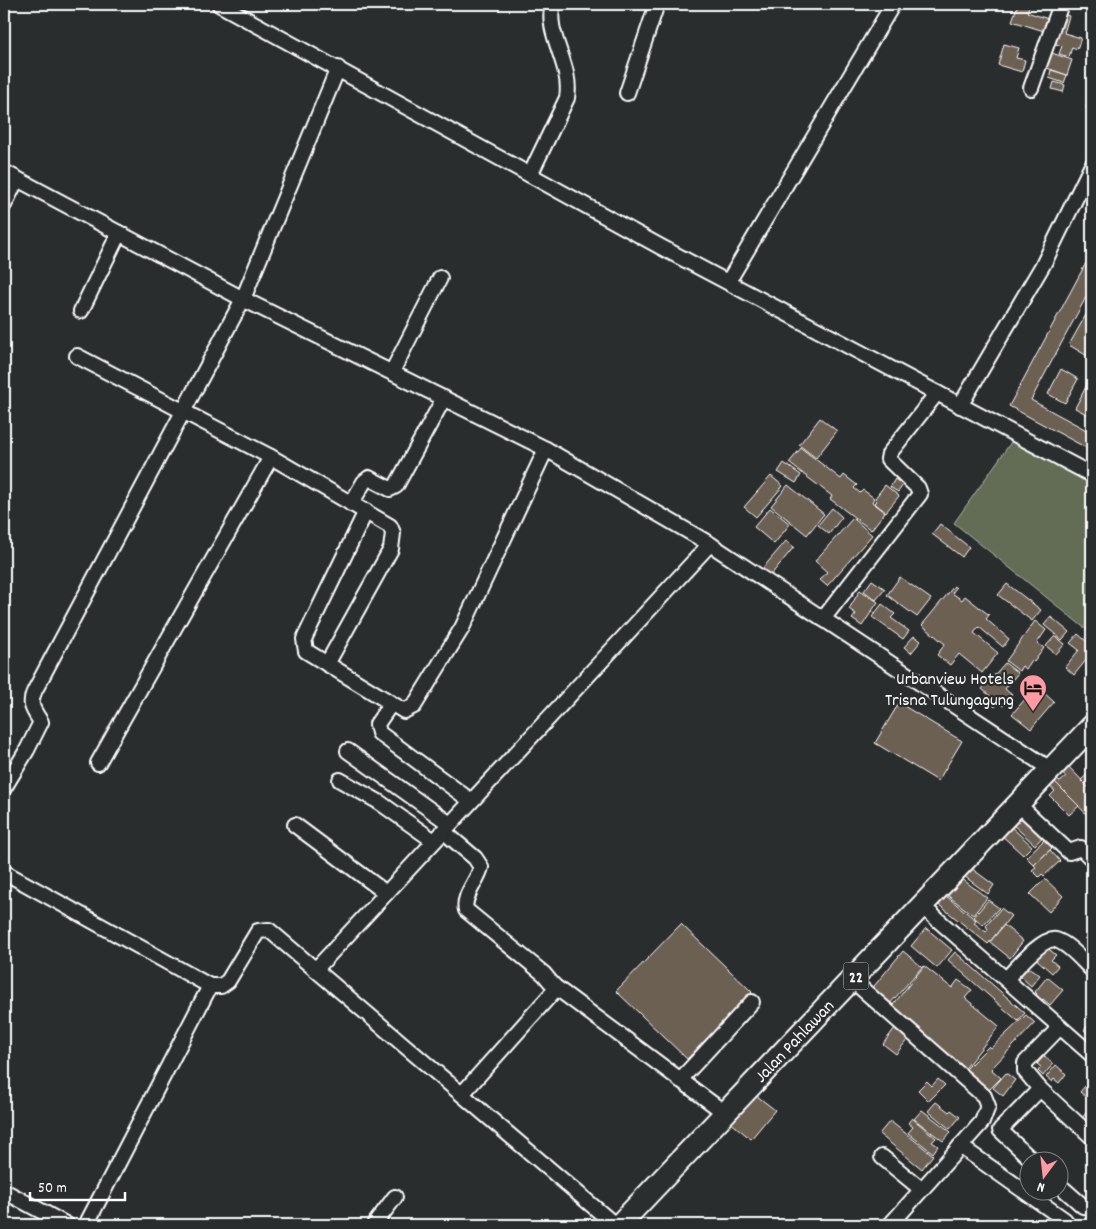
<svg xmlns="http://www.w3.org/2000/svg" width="1096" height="1229" font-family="Dekko,sans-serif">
  <rect width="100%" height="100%" fill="#2a2d2e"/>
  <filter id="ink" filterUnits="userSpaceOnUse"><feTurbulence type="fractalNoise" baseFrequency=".02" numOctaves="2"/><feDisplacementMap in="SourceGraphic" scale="10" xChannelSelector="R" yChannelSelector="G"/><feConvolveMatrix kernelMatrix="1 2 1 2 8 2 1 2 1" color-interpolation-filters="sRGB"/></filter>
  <g filter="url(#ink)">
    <path fill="#646d54" stroke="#b2b6aa" d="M1014,438L1092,480V634L954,523Z"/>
    <g fill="#6c6153" stroke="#fff">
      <path d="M1018,4H1030L1027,12L1048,19L1044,31L1012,21Z"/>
      <path d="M1059,13L1069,16L1064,33L1081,38L1077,49L1072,47L1069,57L1059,54L1062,46L1050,42Z"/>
      <path d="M1004,44L1019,48L1016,58L1025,60L1022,72L998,65Z"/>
      <path d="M1049,52L1072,60L1067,75L1044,67Z"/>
      <path d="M1051,70L1067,75L1064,83L1049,78Z"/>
      <path d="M1054,82L1065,85L1063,92L1052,89Z"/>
      <path d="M1092,86V99L1088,97Z"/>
      <path d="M1089,99L1092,101V110L1086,108Z"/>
      <path d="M1086,263L1092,267V286L1031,400L1092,433V451L1009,406Z"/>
      <path d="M1092,304V352L1089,357L1069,345Z"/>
      <path d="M1061,369L1078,379L1065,403L1048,394Z"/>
      <path d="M1092,375V417L1075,408Z"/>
      <path d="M820,418L837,431L816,458L799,445Z"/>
      <path d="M801,448L841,479L844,475L857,485L854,488L860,493L863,490L874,498L872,502L885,512L871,530L830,499L832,496L789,463Z"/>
      <path d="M784,463L801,475L796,483L778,472Z"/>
      <path d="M771,476L783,486L756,517L744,507Z"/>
      <path d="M895,479L903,485L898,492L890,487Z"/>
      <path d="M788,485L824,514L807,535L771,506Z"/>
      <path d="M885,485L899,496L886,512L874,503L877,500L875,498Z"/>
      <path d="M770,508L790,524L774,544L754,527Z"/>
      <path d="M832,508L842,517L829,534L818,525Z"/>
      <path d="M853,518L872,535L827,586L820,580L827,572L815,561Z"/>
      <path d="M940,524L969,547L962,557L932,534Z"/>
      <path d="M786,541L794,547L770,576L762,569Z"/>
      <path d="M900,577L931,599L917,617L887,595Z"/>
      <path d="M872,580L885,589L876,600L864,591Z"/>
      <path d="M1007,584L1041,610L1032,621L998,595Z"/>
      <path d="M954,586L956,588L952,593L962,600L965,596L989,615L986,619L1009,639L1003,647L979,627L974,633L998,653L982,673L959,654L950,665L937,655L945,644L922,625Z"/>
      <path d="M860,590L878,602L862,626L852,619L856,614L849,609Z"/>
      <path d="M882,604L895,614L891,618L909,631L903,639L872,617Z"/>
      <path d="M1051,617L1069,632L1062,640L1044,625Z"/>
      <path d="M1035,621L1046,630L1037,643L1044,648L1034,662L1032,660L1026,669L1022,666L1019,671L1006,661Z"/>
      <path d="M1078,634L1092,646V653L1074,675L1065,667L1079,650L1070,643Z"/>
      <path d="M914,636L921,641L911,653L904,647Z"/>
      <path d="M1055,636L1065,644L1056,654L1046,646Z"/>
      <path d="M1005,663L1018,673L1005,689L1012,695L1003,706L998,703L995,707L987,700L990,696L982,689Z"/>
      <path d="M1043,692L1054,702L1031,729L1012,714L1027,697L1034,703Z"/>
      <path d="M899,703L962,741L938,781L875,743Z"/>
      <path d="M1069,767L1092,791V820L1055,782L1057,780L1060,782L1066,777L1062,774Z"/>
      <path d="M1091,771L1092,772V791L1081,780Z"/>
      <path d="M1055,782L1079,806L1069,815L1050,796L1055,791L1050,787Z"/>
      <path d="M1023,811L1047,832L1035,845L1011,823Z"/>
      <path d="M1008,824L1032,846L1023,855L999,833Z"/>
      <path d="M1044,840L1052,848L1034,865L1026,857Z"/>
      <path d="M1050,850L1060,861L1044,876L1042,874L1039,877L1032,870L1036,867L1034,865Z"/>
      <path d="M971,868L994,885L988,894L964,876Z"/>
      <path d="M961,878L987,898L973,915L947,895Z"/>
      <path d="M1045,879L1063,896L1049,912L1030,894Z"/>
      <path d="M941,892L976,920L974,923L986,932L988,929L986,926L1001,908L1011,916L988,944L934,901Z"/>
      <path d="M988,900L999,908L983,925L974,917Z"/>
      <path d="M681,924L752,992L687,1059L616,991Z"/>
      <path d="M1004,925L1023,941L1010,958L990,942Z"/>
      <path d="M926,928L952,950L937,968L911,946Z"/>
      <path d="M1045,946L1056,955L1051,960L1058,966L1052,973L1034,957Z"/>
      <path d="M903,951L922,967L888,1006L870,991Z"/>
      <path d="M955,952L1025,1013L1018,1021L948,960Z"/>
      <path d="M924,966L952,988L958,980L972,990L965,998L999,1026L963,1071L888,1011Z"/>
      <path d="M1028,967L1040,975L1031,986L1020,976Z"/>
      <path d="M1047,977L1063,990L1050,1005L1043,999L1040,1002L1034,997L1037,994L1035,992Z"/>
      <path d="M1026,1015L1035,1023L991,1069L1001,1078L988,1091L964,1071L989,1046L991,1048Z"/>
      <path d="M1092,1020V1033L1090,1036L1084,1030Z"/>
      <path d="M898,1024L912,1034L896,1054L883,1044Z"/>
      <path d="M1044,1056L1053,1064L1043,1076L1038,1071L1041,1067L1037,1064Z"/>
      <path d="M1056,1065L1066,1074L1059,1083L1054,1079L1052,1082L1046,1077Z"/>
      <path d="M1006,1073L1015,1080L1003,1096L993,1088Z"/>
      <path d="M1092,1078L1091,1092L1092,1102L1080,1092Z"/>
      <path d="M938,1079L945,1085L929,1101L918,1090L927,1081L932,1086Z"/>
      <path d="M753,1089L759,1094L757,1096L775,1110L751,1139L730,1122Z"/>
      <path d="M936,1102L949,1112L951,1110L960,1117L950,1129L928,1111Z"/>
      <path d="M1092,1105V1126L1082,1118Z"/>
      <path d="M922,1110L951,1132L943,1141L914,1119Z"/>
      <path d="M912,1118L936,1138L932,1142L938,1146L933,1153L908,1133L913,1127L908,1123Z"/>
      <path d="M890,1121L933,1155L922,1169L879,1134Z"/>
    </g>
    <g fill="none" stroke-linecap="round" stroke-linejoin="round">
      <g stroke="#fff" stroke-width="18">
        <g id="minor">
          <path d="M219,4L661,247L1092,475"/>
          <path d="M1031,88L1061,4"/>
          <path d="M627,93L657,4"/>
          <path d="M4,172L243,299L546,449L710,544L1050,769"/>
          <path d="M530,175L567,98C573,65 544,33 553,4"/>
          <path d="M4,205L17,179"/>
          <path d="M728,282L893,4"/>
          <path d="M81,311L119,233"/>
          <path d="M77,356L271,457L390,526L393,533L391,549L327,664"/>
          <path d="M392,372L440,278"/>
          <path d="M960,406L1044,263L1092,165"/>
          <path d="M351,504L364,482L369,478L390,489L396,486L444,398"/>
          <path d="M366,511L304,639L306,651L404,711L414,706L462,628L546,449"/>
          <path d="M823,619L920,494L918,488L888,459L889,454L937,393"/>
          <path d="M391,704L377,724L379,733L471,801"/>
          <path d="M348,751L450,824"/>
          <path d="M98,763L271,457"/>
          <path d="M340,780L379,802L434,841"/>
          <path d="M4,788L27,750L41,722C33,710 28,704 35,690L243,299L338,68"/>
          <path d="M1018,804L1069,852L1081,848L1092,859"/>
          <path d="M295,825L386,893"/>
          <path d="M443,831L475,858L481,867C478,881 462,896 466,910L544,974L554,986V991L462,1094"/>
          <path d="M4,872L210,986H221L228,981L258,931L269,930L615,1225"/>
          <path d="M922,906L1092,1055"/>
          <path d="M316,969L710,544"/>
          <path d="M1006,979C1016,969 1043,936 1056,940C1069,944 1082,960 1092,970"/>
          <path d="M852,980L984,1096L988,1106L982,1122L890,1225"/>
          <path d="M554,986L725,1113"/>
          <path d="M1060,1027L1025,1063V1071L1040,1089L1092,1137"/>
          <path d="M680,1080L752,1002"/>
          <path d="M960,1146L1065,1220"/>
          <path d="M882,1157L921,1189"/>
          <path d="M1034,1162L1000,1130L1040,1089"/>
          <path d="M1058,1184L1083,1206L1092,1207"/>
          <path d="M4,1191L67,1225"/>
          <path d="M86,1225L210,986"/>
          <path d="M374,1225L395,1197"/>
        </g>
      </g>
      <g stroke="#fff" stroke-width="25">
        <g id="highway">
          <path id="s1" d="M619,1225L1092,726"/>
        </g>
      </g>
      <use href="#minor" stroke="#2a2d2e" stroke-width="14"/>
      <use href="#highway" stroke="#2a2d2e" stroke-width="21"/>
    </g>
  </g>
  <defs>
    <g id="hotel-pin" transform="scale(1.4375)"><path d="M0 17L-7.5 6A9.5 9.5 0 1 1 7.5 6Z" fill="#ff9aa2" stroke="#2a2d2e"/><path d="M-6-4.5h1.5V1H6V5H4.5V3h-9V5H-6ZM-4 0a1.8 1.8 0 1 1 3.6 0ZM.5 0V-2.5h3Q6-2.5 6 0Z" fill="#111"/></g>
  </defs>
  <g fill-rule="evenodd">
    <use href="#hotel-pin" x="1033" y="688"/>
  </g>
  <g text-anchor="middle" stroke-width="4.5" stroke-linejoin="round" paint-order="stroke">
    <rect fill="#2a2d2e" stroke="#bfc0c0" stroke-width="1" x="843.5" y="962.5" width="25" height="27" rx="4"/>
    <g font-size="16" font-weight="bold" fill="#fff">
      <text x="856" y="982">22</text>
    </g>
    <g font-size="18" fill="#fff" stroke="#2a2d2e" text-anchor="end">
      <text x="1014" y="684">Urbanview Hotels<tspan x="1014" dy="21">Trisna Tulungagung</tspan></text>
    </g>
    <g font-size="18" fill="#fff" stroke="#2a2d2e">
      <text dy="6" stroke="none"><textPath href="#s1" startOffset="254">Jalan Pahlawan</textPath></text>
    </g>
  </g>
  <rect width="1096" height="1229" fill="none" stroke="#2a2d2e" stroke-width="20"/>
  <rect x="10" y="10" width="1076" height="1209" fill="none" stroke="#fff" stroke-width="2" filter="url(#ink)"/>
  <g transform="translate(1044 1176) rotate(195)"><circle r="24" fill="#2a2d2e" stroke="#7f8182"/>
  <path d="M0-4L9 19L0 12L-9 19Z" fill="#ff9aa2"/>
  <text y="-8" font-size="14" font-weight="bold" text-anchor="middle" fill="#ffffff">N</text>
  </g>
  <path d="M30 1192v8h95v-8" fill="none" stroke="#ffffff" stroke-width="2.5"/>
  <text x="38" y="1192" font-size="15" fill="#ffffff" stroke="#2a2d2e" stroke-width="4" paint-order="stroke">50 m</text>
</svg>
